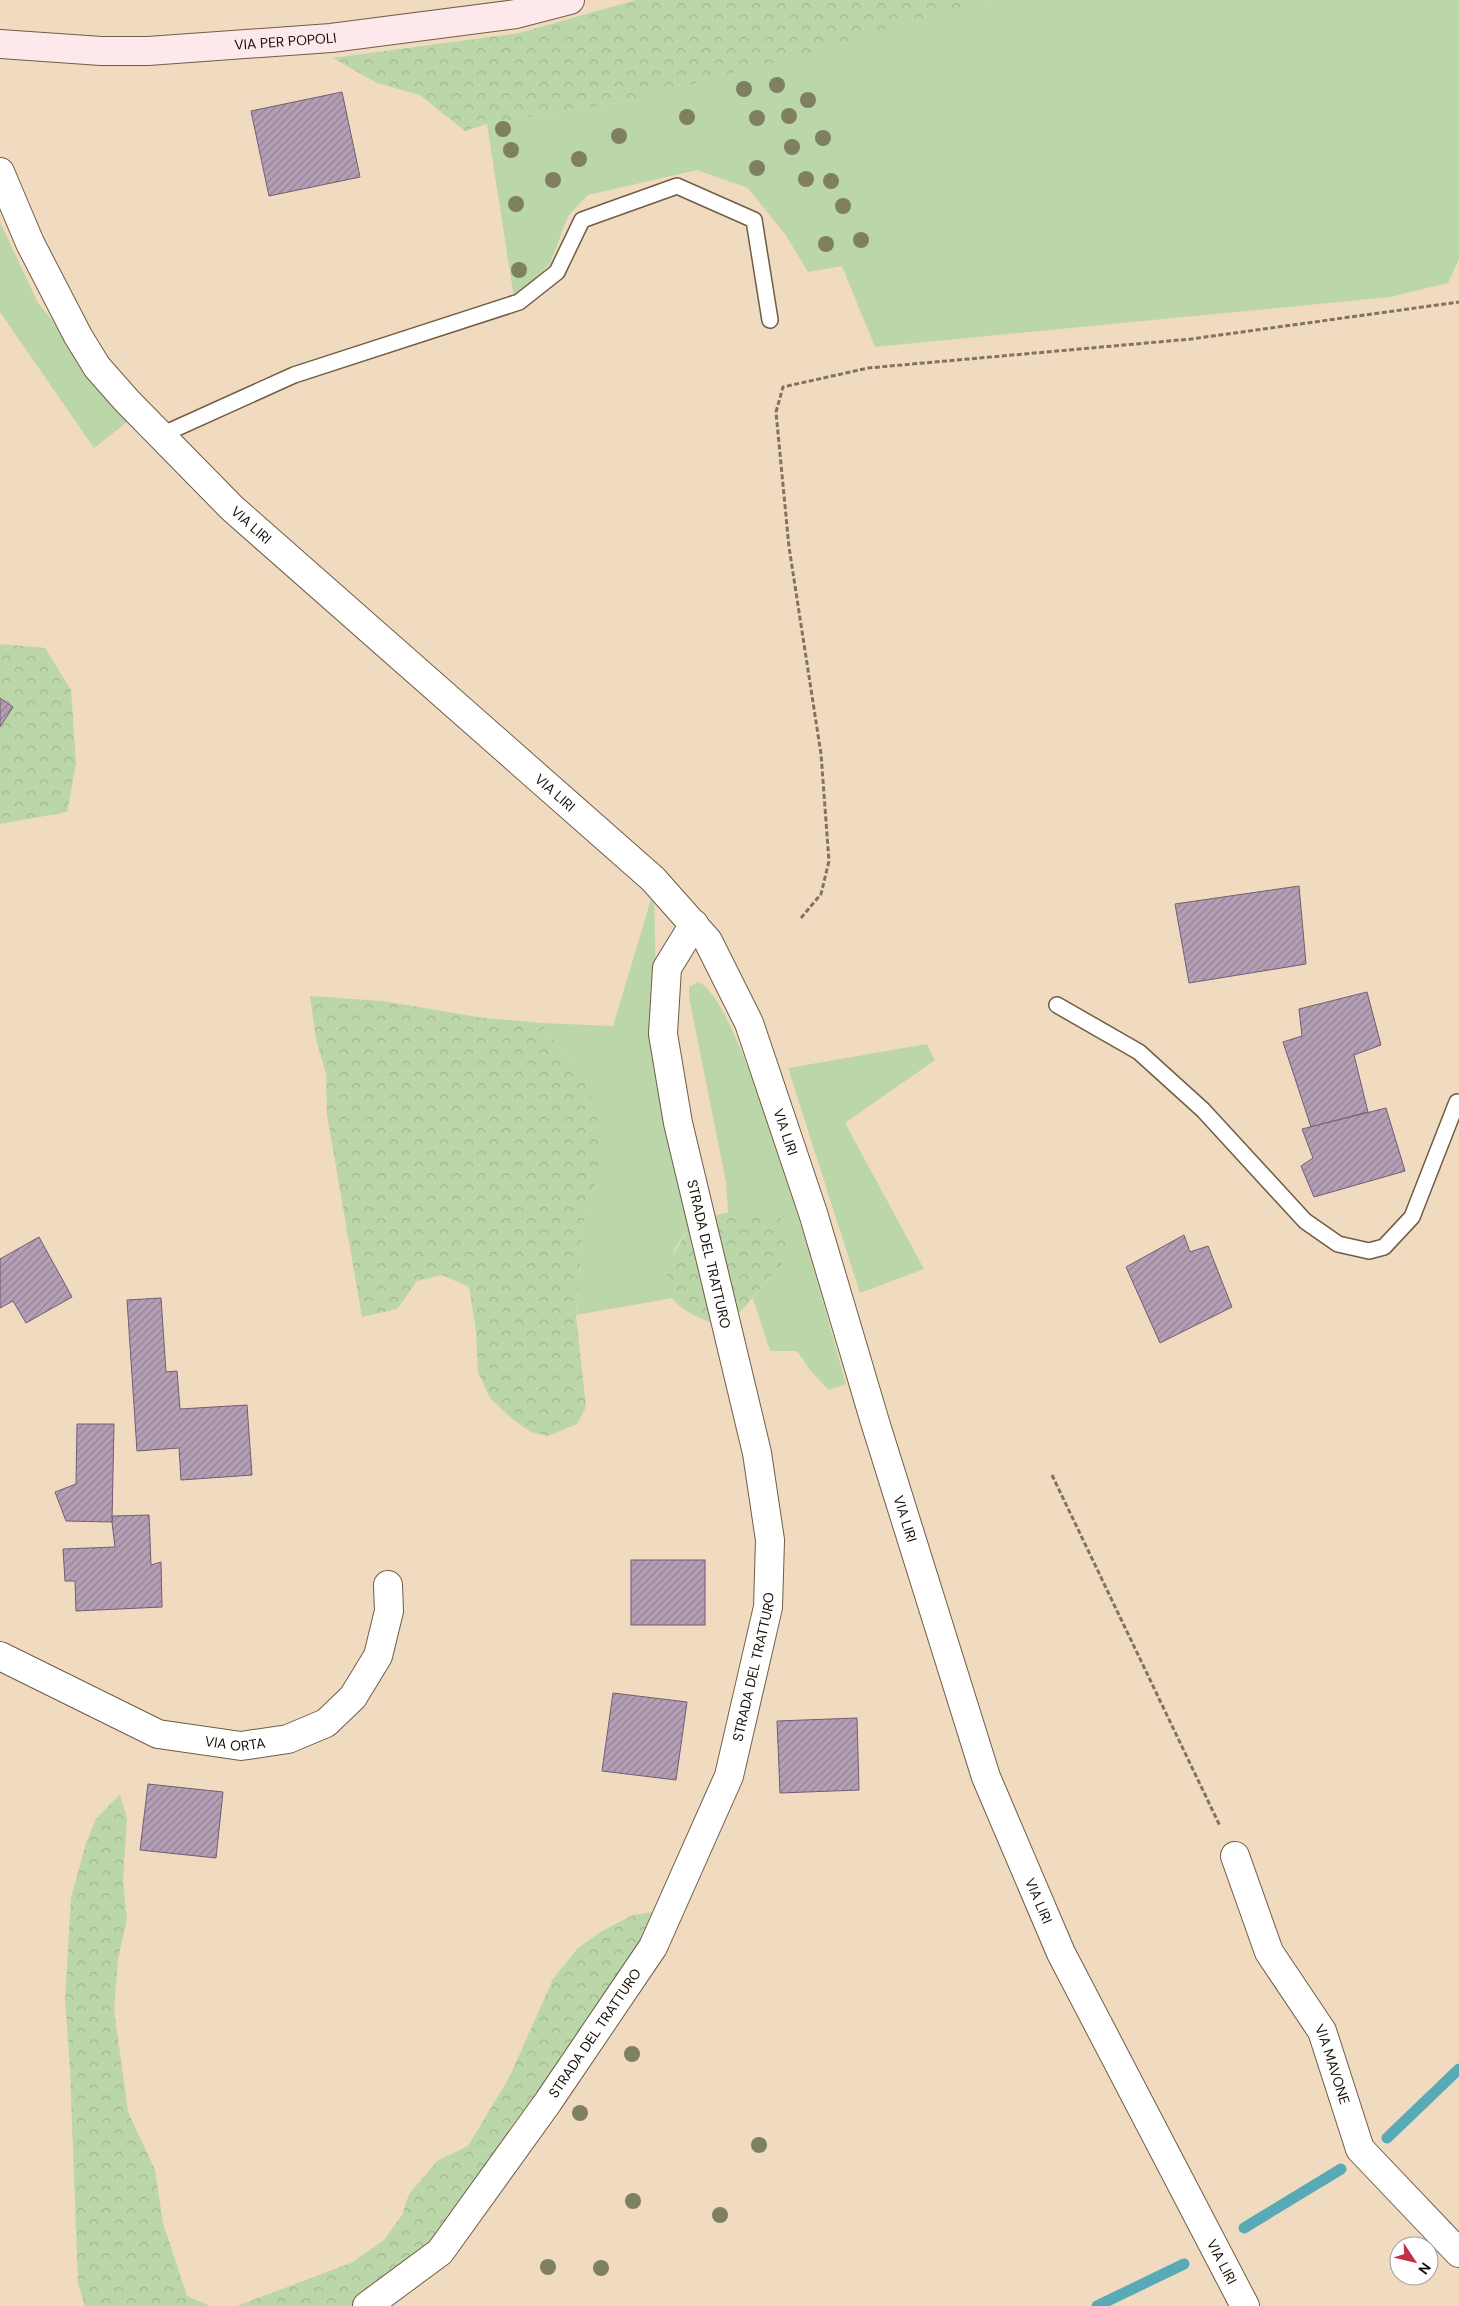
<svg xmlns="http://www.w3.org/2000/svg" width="1459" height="2306" font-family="'DM Sans',sans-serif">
  <defs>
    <pattern id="forest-crowns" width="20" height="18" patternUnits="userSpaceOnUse" patternTransform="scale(1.25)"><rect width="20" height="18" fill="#bbd6a9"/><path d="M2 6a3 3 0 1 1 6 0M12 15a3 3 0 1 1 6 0" fill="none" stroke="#a0b690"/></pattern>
    <pattern id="building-hatch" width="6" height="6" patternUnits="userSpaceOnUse" patternTransform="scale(1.25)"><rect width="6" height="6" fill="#b59fb6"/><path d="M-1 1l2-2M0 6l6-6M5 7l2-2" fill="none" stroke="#928092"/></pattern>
  </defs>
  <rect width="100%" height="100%" fill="#f0dbc0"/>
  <g fill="#bbd6a9">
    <path d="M992,0H1459V259L1448,283L1390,297L875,347L842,266L808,272L785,234L748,188L697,170L588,195L568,216L550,264L514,298L487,124L627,101Z"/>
    <path d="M0,222L38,303L131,419L94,448L0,312Z"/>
    <path d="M654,889L656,985L694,1228C669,1243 666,1272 673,1298L576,1315L583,1226L597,1179L575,1068L541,1023L613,1026Z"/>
    <path d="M698,982C743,996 829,1325 846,1384L829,1390L811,1371L797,1351H770L753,1298L783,1263L770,1210L728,1213L726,1182L689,997V987Z"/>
    <path d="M927,1044L935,1060L845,1123L924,1269L860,1293L788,1068Z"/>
  </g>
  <g fill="url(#forest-crowns)">
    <path d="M636,0H992L806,54L627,101L487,124L465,131L420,95L377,83L333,58L519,33Z"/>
    <path d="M0,644L45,648L71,690L76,763L67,812L0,824Z"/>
    <path d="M310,996L382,1001L484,1018L541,1023L575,1068L590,1093L601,1119L597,1179L583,1226L576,1315L586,1407L577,1424L548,1436L531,1432L511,1418L490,1398L478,1372L476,1330L469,1287L442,1275L417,1281L397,1309L362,1317L327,1115L326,1074L316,1039Z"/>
    <path d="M770,1210L783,1221L789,1239L783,1263L742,1310L719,1326C703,1319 684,1313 673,1299C655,1274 682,1230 706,1219C725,1210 749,1211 770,1210Z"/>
    <path d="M120,1794L127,1819L123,1882L127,1919L118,1959L114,2009L128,2112L155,2170L163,2223L187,2296L210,2306H85L78,2283L70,2068L65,2000L71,1898L86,1843L96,1819Z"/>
    <path d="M659,1911L598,2014L427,2248L351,2306H237L351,2263L384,2240L402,2215L409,2194L437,2161L468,2146L509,2078L553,1979L577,1949L600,1932L633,1915Z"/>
  </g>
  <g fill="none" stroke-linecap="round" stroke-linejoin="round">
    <g stroke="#58abb6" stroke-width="11">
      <path d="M1387,2138L1459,2069"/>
      <path d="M1244,2228L1341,2169"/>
      <path d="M1097,2306L1184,2264"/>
    </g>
  </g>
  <g fill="url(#building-hatch)" stroke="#725d72">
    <path d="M342,92L360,177L269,196L251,111Z"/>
    <path d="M0,698L13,707L0,727Z"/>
    <path d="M1299,886L1306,964L1189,983L1175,904Z"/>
    <path d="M1367,992L1381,1045L1354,1055L1368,1112L1311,1127L1283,1042L1302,1036L1299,1009Z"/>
    <path d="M1386,1108L1405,1171L1314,1197L1301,1166L1313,1158L1302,1129Z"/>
    <path d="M1184,1235L1190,1252L1208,1246L1232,1307L1160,1343L1126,1267Z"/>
    <path d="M39,1237L72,1297L26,1323L13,1301L0,1308V1259Z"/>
    <path d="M161,1298L166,1372L177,1371L180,1409L247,1405L252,1475L181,1480L179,1448L137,1451L127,1300Z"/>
    <path d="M77,1424H114L112,1522L66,1521L55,1492L76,1484Z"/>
    <path d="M149,1515L151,1565L161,1562L162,1607L76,1611L75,1581H65L63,1549L115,1547L112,1522L113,1516Z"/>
    <rect x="631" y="1560" width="74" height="65"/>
    <path d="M613,1693L687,1702L676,1780L602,1771Z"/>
    <path d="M857,1718L859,1790L780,1793L777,1721Z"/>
    <path d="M148,1784L223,1792L216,1858L140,1850Z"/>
  </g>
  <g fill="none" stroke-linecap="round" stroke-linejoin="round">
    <g stroke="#6f5d45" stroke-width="18">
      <g id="service">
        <path d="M159,436L294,375L519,302L557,272L582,220L677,186L754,220L770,320"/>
        <path d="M1057,1005L1139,1052L1203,1110L1305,1221L1338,1244L1369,1251L1384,1247L1412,1217L1457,1102"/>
      </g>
    </g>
    <g stroke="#6f5d45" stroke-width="30">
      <g id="minor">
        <path id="s1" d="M0,172L30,243L78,336L97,367L127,401L232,508L653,879L708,941L749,1023L813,1213L875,1422L986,1777L1061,1953L1245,2306"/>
        <path id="s2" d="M0,1656L158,1734L241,1746L288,1739L326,1723L353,1697L378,1656L389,1611L388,1585"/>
        <path id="s3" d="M1235,1856L1269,1952L1322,2031L1360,2149L1459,2253"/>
        <path id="s4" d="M367,2306L440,2252L548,2102L653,1947L729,1776L768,1607L770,1540L757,1453L678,1123L663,1034L667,968L694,924"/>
      </g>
    </g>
    <g stroke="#6f5d45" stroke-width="30">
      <g id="secondary">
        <path id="s5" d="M0,44L101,51H148L331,38L516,14L570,0"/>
      </g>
    </g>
    <g stroke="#807361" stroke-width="3" stroke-dasharray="5 2.5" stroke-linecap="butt">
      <path d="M801,918L821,894L829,861L821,754L789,547L776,412L783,387L868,368L1191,339L1459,302"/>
      <path d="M1052,1475L1220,1826"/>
    </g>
    <use href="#service" stroke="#fff" stroke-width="15"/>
    <use href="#minor" stroke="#fff" stroke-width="28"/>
    <use href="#secondary" stroke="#fde8ec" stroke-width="28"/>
  </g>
  <g fill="#7e805f">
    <circle cx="777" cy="85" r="8"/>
    <circle cx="744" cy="89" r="8"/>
    <circle cx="808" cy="100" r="8"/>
    <circle cx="789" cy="116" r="8"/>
    <circle cx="687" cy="117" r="8"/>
    <circle cx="757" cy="118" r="8"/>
    <circle cx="503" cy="129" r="8"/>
    <circle cx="619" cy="136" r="8"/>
    <circle cx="823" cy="138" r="8"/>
    <circle cx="792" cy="147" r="8"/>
    <circle cx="511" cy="150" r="8"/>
    <circle cx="579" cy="159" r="8"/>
    <circle cx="757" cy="168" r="8"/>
    <circle cx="806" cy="179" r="8"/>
    <circle cx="553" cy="180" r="8"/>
    <circle cx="831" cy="181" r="8"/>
    <circle cx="516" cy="204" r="8"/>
    <circle cx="843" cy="206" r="8"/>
    <circle cx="861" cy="240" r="8"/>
    <circle cx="826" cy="244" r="8"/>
    <circle cx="519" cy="270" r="8"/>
    <circle cx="632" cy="2054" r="8"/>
    <circle cx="580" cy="2113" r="8"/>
    <circle cx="759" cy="2145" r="8"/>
    <circle cx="633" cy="2201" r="8"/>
    <circle cx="720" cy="2215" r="8"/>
    <circle cx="548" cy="2267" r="8"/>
    <circle cx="601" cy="2268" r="8"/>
  </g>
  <g text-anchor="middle" stroke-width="5" stroke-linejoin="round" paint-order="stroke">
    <g font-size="14" fill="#150e05" stroke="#fff">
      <text dy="5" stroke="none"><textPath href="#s5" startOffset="286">VIA PER POPOLI</textPath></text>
      <text dy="5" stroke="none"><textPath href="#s1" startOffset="439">VIA LIRI</textPath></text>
      <text dy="5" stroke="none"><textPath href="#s1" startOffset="844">VIA LIRI</textPath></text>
      <text dy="5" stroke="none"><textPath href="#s1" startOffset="1264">VIA LIRI</textPath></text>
      <text transform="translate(709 1254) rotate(77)" y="5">STRADA DEL TRATTURO</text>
      <text dy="5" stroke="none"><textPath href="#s1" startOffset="1669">VIA LIRI</textPath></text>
      <text dy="5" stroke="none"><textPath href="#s4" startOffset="762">STRADA DEL TRATTURO</textPath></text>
      <text dy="5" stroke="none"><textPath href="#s2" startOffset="254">VIA ORTA</textPath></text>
      <text dy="5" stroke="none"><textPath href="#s1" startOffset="2074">VIA LIRI</textPath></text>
      <text dy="5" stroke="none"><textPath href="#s4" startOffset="359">STRADA DEL TRATTURO</textPath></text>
      <text dy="5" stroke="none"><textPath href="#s3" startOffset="232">VIA MAVONE</textPath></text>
      <text dy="5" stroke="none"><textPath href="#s1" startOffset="2479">VIA LIRI</textPath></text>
    </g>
  </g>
  <g transform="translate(1414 2261) rotate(125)"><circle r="24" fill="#ffffff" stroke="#a19f9b"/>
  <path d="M0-4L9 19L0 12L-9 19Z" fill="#c23148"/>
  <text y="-8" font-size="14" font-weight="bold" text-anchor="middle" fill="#150e05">N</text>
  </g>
</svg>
